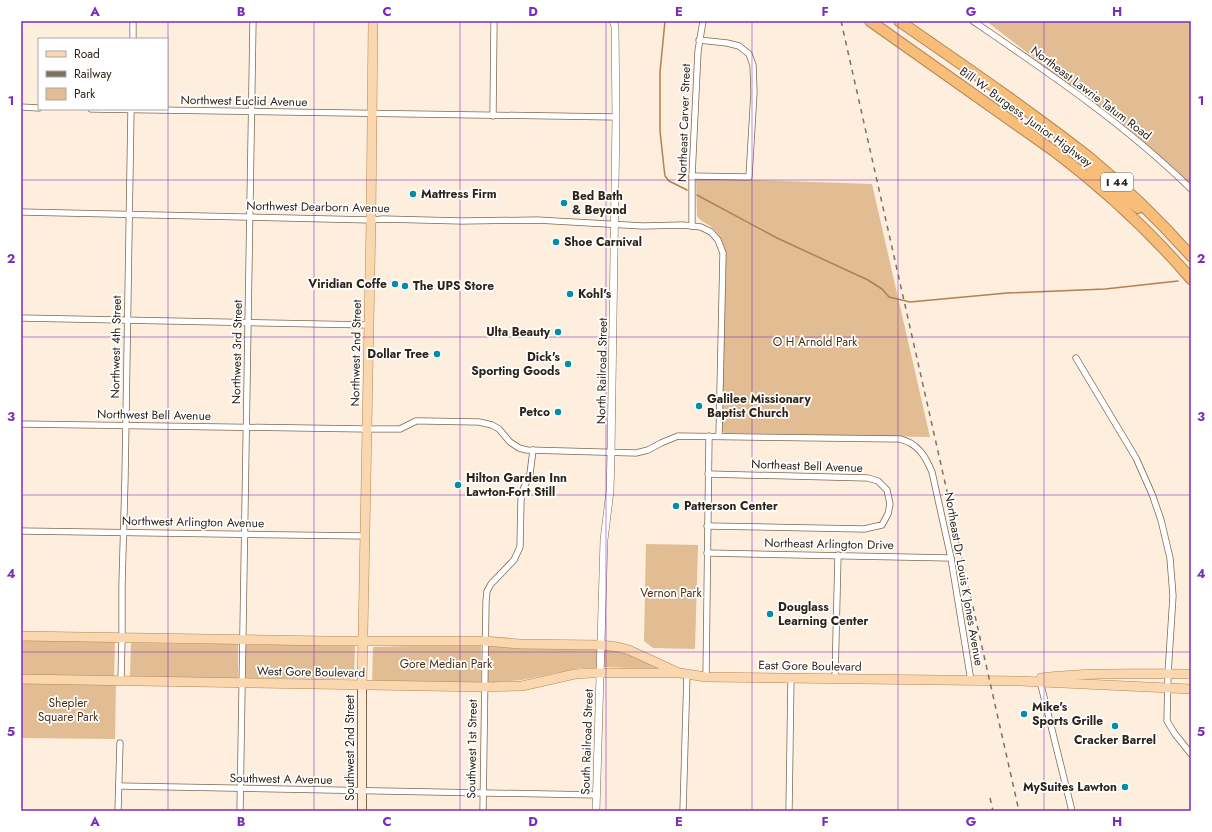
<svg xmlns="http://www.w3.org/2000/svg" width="1212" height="832" font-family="Jost,sans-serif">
  <rect width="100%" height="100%" fill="#feeedd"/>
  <g fill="#e2bc93">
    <path d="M986,21H1191V185L1171,166L1142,141Z"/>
    <path d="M696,178L872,184L930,437L724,433L722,431L726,255C724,243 720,234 710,226C706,223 700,221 697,216Z"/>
    <path d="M646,544L698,545L695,649L653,648L644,641Z"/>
    <path d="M21,639L115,640L114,676L21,675Z"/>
    <path d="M131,643L238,644V679L130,676Z"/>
    <path d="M355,644L354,679L246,678V645Z"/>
    <path d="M481,644V683H372L373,647Z"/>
    <path d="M488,645L597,646V668H580L522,680L487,683Z"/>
    <path d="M604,647L616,649L659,668L658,669L604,667Z"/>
    <path d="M21,681L116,682L115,739L21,738Z"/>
  </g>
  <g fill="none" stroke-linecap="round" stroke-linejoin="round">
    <g stroke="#b1824d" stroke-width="1.5">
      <path d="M665,21L660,72V131L664,168L665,176L669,181L687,190"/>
      <path d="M697,195L777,238L868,280L882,289L889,297L910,302L1007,293L1105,289L1178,281"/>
    </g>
    <g stroke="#7f684e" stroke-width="7">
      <g id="minor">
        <path d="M973,21C1049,73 1126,125 1191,189"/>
        <path d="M133,39V21"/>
        <path d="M21,107L39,108"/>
        <path d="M91,109L616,117"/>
        <path d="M493,116L494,21"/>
        <path d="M692,176L749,177L754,92L753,65L749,54L739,46L727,43L699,40"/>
        <path d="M21,212L371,220L383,219L462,221L537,220L643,226L683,225L701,227L711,232L718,240L723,253L719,436"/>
        <path d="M692,226V176L698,51L703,21"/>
        <path d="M21,318L369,325"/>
        <path d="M1076,358L1136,458L1152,494L1161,520L1170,558L1173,596L1168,674L1167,721L1175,734L1191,754"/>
        <path d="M21,424L367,429H400L416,421H424L479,422L492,425L499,429L510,442L519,448L527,450L636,453L648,450L661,443L678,436L900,439C917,443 925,455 932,472L951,558L971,681"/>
        <path d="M707,526L864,529L882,525L888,514L890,504L887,490L878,481L868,478L708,474"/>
        <path d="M21,531L365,536"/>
        <path d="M707,553L951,558"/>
        <path d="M706,677L709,436"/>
        <path d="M835,679L838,555"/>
        <path d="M121,681L122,638V585L125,479L131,109"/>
        <path d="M1040,681L1072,811"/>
        <path d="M119,786L596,795"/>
        <path d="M118,811L120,743"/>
        <path d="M240,811L253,21"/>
        <path d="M483,811L486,601L487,591L491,584L514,560L520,547L521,500L522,492L530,474L533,450"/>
        <path d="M683,811L687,674"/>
        <path d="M789,811L791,678"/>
      </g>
    </g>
    <g stroke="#7f684e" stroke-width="8">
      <path id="tertiary" d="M596,811L604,540L610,491L611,453L616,119L615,26L613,21"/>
    </g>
    <g stroke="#7f684e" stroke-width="10">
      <path id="secondary" d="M362,811V685"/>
    </g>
    <g stroke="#b18758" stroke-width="10">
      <g id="primary">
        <path d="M21,636L326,641H485L520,644L601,645L618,647L629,650L677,672"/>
        <path d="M1041,678C1090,672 1142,674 1191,674"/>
        <path d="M21,679L484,687L522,686L575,674L591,673H680L706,677L1020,681L1191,689"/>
        <path d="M362,685L371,220L373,21"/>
      </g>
    </g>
    <g stroke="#b18758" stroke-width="12">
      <g id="motorway">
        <path d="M870,21L1054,151C1104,189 1150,231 1191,279"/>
        <path d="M899,21C937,47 974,73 1011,99C1038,119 1065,138 1091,159C1127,189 1160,221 1191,256"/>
        <path d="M1087,163L1116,196"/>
        <path d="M1112,190L1138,208"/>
      </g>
    </g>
    <use href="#minor" stroke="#fff" stroke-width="5.5"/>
    <use href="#tertiary" stroke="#fff" stroke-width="7"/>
    <use href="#secondary" stroke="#fdebd7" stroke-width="8"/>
    <use href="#primary" stroke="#fbd7af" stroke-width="9"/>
    <use href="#motorway" stroke="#f8bd79" stroke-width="10"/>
    <g stroke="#7d7164" stroke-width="1.5" stroke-dasharray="5 5" stroke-linecap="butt">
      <path d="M841,21L1019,811"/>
      <path d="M990,798L993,811"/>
    </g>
  </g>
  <path fill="none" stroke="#7b2cbf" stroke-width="1" stroke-opacity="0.55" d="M168,21V811M314,21V811M460,21V811M606,21V811M752,21V811M898,21V811M1044,21V811M21,180H1191M21,337H1191M21,495H1191M21,652H1191"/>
  <g fill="#018eab" stroke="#fff" stroke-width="1.5">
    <circle cx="413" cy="194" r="4"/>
    <circle cx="564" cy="203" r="4"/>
    <circle cx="556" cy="242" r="4"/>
    <circle cx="395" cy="284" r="4"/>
    <circle cx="405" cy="286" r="4"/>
    <circle cx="570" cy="294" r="4"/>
    <circle cx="558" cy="332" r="4"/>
    <circle cx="437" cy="354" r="4"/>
    <circle cx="568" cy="364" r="4"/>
    <circle cx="699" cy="406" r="4"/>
    <circle cx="558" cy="412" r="4"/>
    <circle cx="458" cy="485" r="4"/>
    <circle cx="676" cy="506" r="4"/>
    <circle cx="770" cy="614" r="4"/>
    <circle cx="1024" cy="714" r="4"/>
    <circle cx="1115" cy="726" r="4"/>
    <circle cx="1125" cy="787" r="4"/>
  </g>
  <g text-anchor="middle" stroke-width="3.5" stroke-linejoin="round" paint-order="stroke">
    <rect fill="#fff" stroke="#6d665f" stroke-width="1" x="1101" y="173" width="32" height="18" rx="3"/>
    <g font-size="11" font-weight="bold" fill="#2e241a">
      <text x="1117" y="186">I 44</text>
    </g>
    <g font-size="12" fill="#2e241a" stroke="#fff">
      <text transform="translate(1091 93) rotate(37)" y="4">Northeast Lawrie Tatum Road</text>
      <text transform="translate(244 101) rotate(1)" y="4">Northwest Euclid Avenue</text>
      <text transform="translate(1026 117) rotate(36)" y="4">Bill W. Burgess, Junior Highway</text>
      <text transform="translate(684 123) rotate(-88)" y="4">Northeast Carver Street</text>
      <text transform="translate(318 207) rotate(1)" y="4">Northwest Dearborn Avenue</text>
      <text transform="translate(116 347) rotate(-89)" y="4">Northwest 4th Street</text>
      <text transform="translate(237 352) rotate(-89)" y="4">Northwest 3rd Street</text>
      <text transform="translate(356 353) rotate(-89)" y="4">Northwest 2nd Street</text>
      <text transform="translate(602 371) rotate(-89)" y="4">North Railroad Street</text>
      <text transform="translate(154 415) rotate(1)" y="4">Northwest Bell Avenue</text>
      <text transform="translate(807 466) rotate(2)" y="4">Northeast Bell Avenue</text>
      <text transform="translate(193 522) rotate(1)" y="4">Northwest Arlington Avenue</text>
      <text transform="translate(829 544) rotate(1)" y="4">Northeast Arlington Drive</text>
      <text transform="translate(964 579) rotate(80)" y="4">Northeast Dr Louis K Jones Avenue</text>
      <text transform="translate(810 666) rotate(1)" y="4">East Gore Boulevard</text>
      <text transform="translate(311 672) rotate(1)" y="4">West Gore Boulevard</text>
      <text transform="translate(587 742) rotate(-88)" y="4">South Railroad Street</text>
      <text transform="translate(350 748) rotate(-90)" y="4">Southwest 2nd Street</text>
      <text transform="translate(472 749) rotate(-89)" y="4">Southwest 1st Street</text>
      <text transform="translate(281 779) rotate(1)" y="4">Southwest A Avenue</text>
    </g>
    <g font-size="12" font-weight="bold" fill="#2e241a" stroke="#fff" text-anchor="start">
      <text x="421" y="198">Mattress Firm</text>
      <text x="572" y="200">Bed Bath<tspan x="572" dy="14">&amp; Beyond</tspan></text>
      <text x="564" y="246">Shoe Carnival</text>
      <text x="387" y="288" text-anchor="end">Viridian Coffe</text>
      <text x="413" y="290">The UPS Store</text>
      <text x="578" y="298">Kohl's</text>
      <text x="550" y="336" text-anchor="end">Ulta Beauty</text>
      <text x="429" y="358" text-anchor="end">Dollar Tree</text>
      <text x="560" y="361" text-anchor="end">Dick's<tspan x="560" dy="14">Sporting Goods</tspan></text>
      <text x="707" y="403">Galilee Missionary<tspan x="707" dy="14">Baptist Church</tspan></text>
      <text x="550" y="416" text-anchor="end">Petco</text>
      <text x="466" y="482">Hilton Garden Inn<tspan x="466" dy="14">Lawton-Fort Still</tspan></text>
      <text x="684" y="510">Patterson Center</text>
      <text x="778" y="611">Douglass<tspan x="778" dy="14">Learning Center</tspan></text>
      <text x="1032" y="711">Mike's<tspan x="1032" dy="14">Sports Grille</tspan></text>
      <text x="1115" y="744" text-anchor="middle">Cracker Barrel</text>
      <text x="1117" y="791" text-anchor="end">MySuites Lawton</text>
    </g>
    <g font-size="12" fill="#493011" stroke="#fff">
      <text x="815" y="346">O H Arnold Park</text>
      <text x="671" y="597">Vernon Park</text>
      <text x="446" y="668">Gore Median Park</text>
      <text x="68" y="707">Shepler<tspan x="68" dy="14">Square Park</tspan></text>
    </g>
  </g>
  <rect width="1212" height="832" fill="none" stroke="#ffffff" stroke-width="44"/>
  <rect x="38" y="38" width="130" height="72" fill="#ffffff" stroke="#aba7a3"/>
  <rect x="46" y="51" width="20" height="6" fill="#fbd7af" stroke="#aba7a3"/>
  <text x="74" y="58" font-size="12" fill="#2e241a">Road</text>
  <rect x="46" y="71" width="20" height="6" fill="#7d7164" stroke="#aba7a3"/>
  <text x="74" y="78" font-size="12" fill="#2e241a">Railway</text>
  <rect x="46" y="88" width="20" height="12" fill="#e2bc93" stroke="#aba7a3"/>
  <text x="74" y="98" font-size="12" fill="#2e241a">Park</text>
  <rect x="22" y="22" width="1168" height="788" fill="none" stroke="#7b2cbf" stroke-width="1.5"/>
  <g font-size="13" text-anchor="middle" font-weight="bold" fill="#7b2cbf">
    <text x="95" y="16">A</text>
    <text x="241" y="16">B</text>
    <text x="387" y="16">C</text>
    <text x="533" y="16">D</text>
    <text x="679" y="16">E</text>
    <text x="825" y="16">F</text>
    <text x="971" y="16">G</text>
    <text x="1117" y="16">H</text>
    <text x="11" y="105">1</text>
    <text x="1201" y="105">1</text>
    <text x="11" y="263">2</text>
    <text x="1201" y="263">2</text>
    <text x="11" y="421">3</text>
    <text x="1201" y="421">3</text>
    <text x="11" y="578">4</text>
    <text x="1201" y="578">4</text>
    <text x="11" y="736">5</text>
    <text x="1201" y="736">5</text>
    <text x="95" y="826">A</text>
    <text x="241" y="826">B</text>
    <text x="387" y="826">C</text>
    <text x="533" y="826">D</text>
    <text x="679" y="826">E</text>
    <text x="825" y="826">F</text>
    <text x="971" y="826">G</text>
    <text x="1117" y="826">H</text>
  </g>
</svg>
